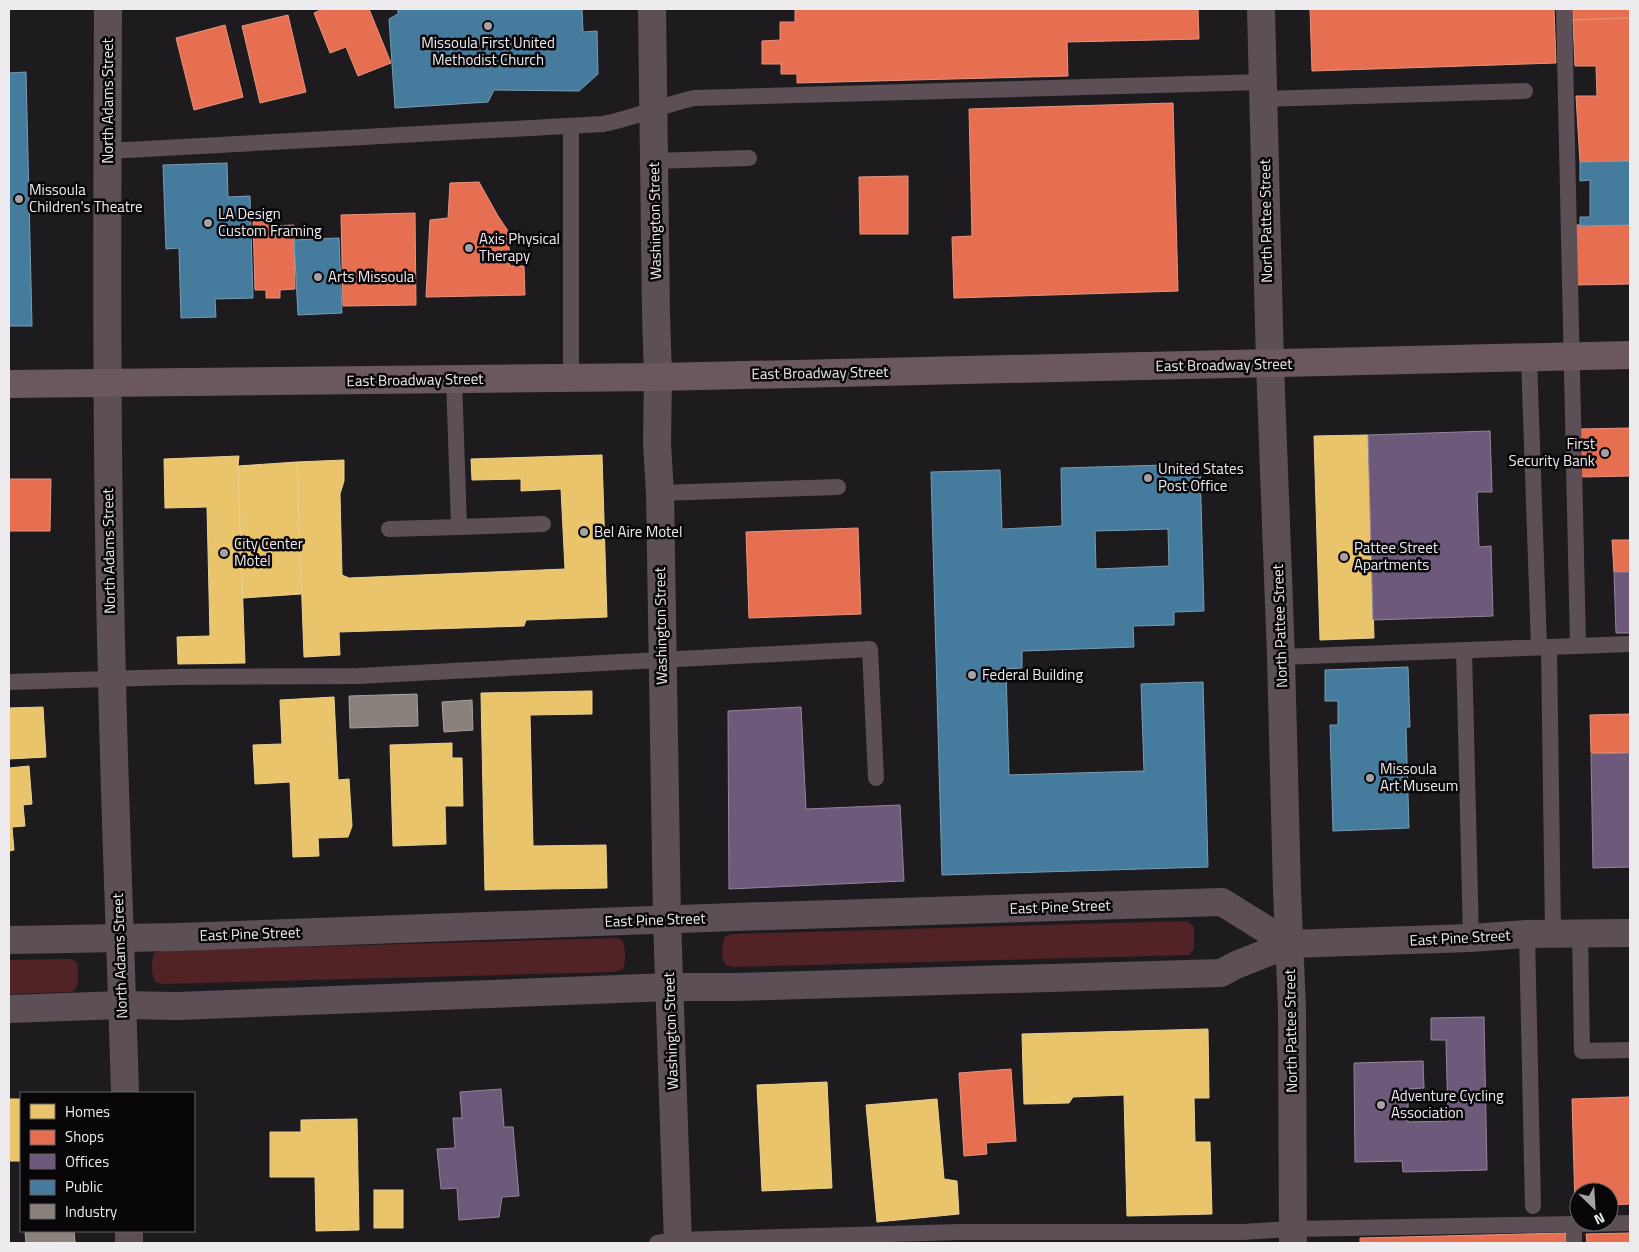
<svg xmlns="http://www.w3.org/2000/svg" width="1639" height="1252" font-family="'Titillium Web',sans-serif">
  <rect width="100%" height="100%" fill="#1e1b1e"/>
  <g fill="#522326">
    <path d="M1185,921L1189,922L1194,927V949L1189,955L733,967L726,965C721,958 721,945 725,937L732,934Z"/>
    <path d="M615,938L622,940C626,948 626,961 623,969L615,972L163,984L156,982C151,975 151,962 154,953L162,951Z"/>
    <path d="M72,959L77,963C78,973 81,985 72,992L9,994V960Z"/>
  </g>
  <g fill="#e9c46a" stroke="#ead092">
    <path d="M1368,435L1374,638L1320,640L1314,436Z"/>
    <path d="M602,455L607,617L526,620L524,626L339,632L340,655L304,657L297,462L344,460V481L340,494L342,575L349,578L565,569L561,489L521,491V479L472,480L471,459Z"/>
    <path d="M239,456L238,466L245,663L178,664L177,637L210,636L207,507L165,508L164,459Z"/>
    <path d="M297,462L301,594L243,598L238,466Z"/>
    <path d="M592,691V714L530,715L533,846L606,845L607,888L485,890L481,693Z"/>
    <path d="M334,697L338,780L349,779L352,826L348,837L318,838L319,856L293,857L290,782L255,784L253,745L282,744L280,700Z"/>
    <path d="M43,707L46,757L9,759V708Z"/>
    <path d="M452,743V758H462L463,806H445L446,844L393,846L390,745Z"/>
    <path d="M29,766L32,804L23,805L25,826L12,827L14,850L9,851V768Z"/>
    <path d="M1208,1029L1209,1098H1194L1195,1142H1210L1212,1214L1127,1216L1124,1095L1073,1097L1069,1103L1024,1104L1022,1034Z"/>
    <path d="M827,1082L832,1188L762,1191L757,1085Z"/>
    <rect x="9" y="1099" width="12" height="62"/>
    <path d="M937,1099L944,1179L957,1181L959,1214L877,1222L866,1105Z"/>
    <path d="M357,1119L359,1230L316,1231L315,1177H270V1132H301V1120Z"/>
    <rect x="374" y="1190" width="29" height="38"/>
  </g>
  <g fill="#e76f51" stroke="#e99480">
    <path d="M323,9H369L391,63L358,76L346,47L330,53L314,13Z"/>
    <path d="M795,9H1198L1199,39L1067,42L1068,76L797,83V74H781V64H762V41L780,40V22H795Z"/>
    <path d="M1310,9H1554L1556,63L1312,71Z"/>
    <path d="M1573,9H1630V18L1573,20Z"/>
    <path d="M288,15L306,92L260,103L242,26Z"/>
    <path d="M1630,18V161L1580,162L1576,96H1597L1596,66H1575L1573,20Z"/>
    <path d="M225,25L243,97L194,110L176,38Z"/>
    <path d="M1173,103L1178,291L954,298L952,237L972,236L969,109Z"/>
    <path d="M908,176V234H860L859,177Z"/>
    <path d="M479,182L498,216L508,231L510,266H524L525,295L426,297L430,220L448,218L450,183Z"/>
    <path d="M415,213L416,305L343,306L341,215Z"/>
    <path d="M253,217H271V226L294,225L295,289L280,290V298H266V290H255Z"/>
    <path d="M1574,225H1630V284L1575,285Z"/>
    <path d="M1630,428V476L1581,477L1579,429Z"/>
    <path d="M9,479H51L50,531H9Z"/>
    <path d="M858,528L861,614L749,618L746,532Z"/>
    <path d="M1612,540H1630V572H1614Z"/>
    <path d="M1630,714V753H1591L1590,715Z"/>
    <path d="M1011,1069L1016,1141L986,1143L987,1154L964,1156L959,1073Z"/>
    <path d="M1630,1097V1204L1609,1205V1192H1579V1206H1575L1572,1099Z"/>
    <path d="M1566,1233V1243H1360V1238Z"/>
    <path d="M1630,1233V1243H1587L1586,1234Z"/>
  </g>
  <g fill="#6d597a" stroke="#94859d">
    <path d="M1490,431L1492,492H1477L1479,547L1491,546L1493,616L1373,620L1368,435Z"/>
    <path d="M1614,572H1630V633H1616Z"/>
    <path d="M801,707L806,809L900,805L904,881L729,889L728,711Z"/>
    <path d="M1630,753V867L1593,868L1591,754Z"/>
    <path d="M1484,1017L1487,1170L1403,1172L1402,1161L1355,1162L1354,1063L1423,1061L1424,1088L1408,1089V1122L1448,1121L1446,1040H1431V1018Z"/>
    <path d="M501,1089L504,1127H513L519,1196L502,1197L499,1217L459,1220L457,1188L441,1189L437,1149L455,1148L453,1118H462L460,1092Z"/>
  </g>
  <g fill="#457b9d" stroke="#789db5" fill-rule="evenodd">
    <path d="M398,9H582L583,32L597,31L598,74L579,91L494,90L488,102L395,108L389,19L398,14Z"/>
    <path d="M26,72L32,326H9V73Z"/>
    <path d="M1630,161V225L1580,226V217H1590V180L1580,181V162Z"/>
    <path d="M227,163L228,197L250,196L253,298L215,299L216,317L181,318L179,248L166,249L163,165Z"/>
    <path d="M339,238L342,313L298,315L294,240Z"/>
    <path d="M1200,464L1204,611L1174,612V625L1133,626L1134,647L1022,651V668L1006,669L1009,775L1144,771L1141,684L1203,682L1208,867L942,875L931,472L1000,470L1002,529L1062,526L1061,468ZM1168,529L1169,566L1096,569L1095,531Z"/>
    <path d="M1408,667L1410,727H1406L1409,828L1333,831L1330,725H1338V701H1325V670Z"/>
  </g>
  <g fill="#8a817c" stroke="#a8a19e">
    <path d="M417,694L418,726L350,728L349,696Z"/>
    <path d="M472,700L473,730L444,732L442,702Z"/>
    <path d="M25,1231H74L75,1242L26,1243Z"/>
  </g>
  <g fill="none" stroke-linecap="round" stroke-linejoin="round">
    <g stroke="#5c4f56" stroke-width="16">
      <path d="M1564,9L1578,646"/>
      <path d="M1263,99L1525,91"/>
      <path d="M108,151L603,124C634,118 663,105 694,98L1263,82"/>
      <path d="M654,161L749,158"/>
      <path d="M1529,358L1539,647"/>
      <path d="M571,378V126"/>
      <path d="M660,493L838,487"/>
      <path d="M459,527L543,524"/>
      <path d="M389,529L459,527L454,379"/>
      <path d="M1549,647L1553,933"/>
      <path d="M1464,650L1471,938"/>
      <path d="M1281,657L1630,644"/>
      <path d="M9,682L173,677L358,676L870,649L876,778"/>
      <path d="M1580,933L1582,1051L1630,1050"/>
      <path d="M1527,934L1533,1206"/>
      <path d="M1574,1225V1243"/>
      <path d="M657,1243L678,1240L960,1232H1242L1293,1229L1630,1223"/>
    </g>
    <g stroke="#5c4f56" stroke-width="28">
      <path d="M108,9C107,232 106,456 112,679C115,817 121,955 125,1093"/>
      <path d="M652,9L656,313L658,377L657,443L660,493L667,920L678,1243"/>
      <path d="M9,940L179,937L735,917L1222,902L1289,944"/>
      <path d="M9,1009L122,1005L177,1006L670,987H735L1221,973L1236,965L1289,944L1471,938L1527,934L1630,933"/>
      <path d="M129,1231V1243"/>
    </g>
    <path stroke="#5c4f56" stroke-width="28" d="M1261,9L1270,364L1281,657L1287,891L1292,1008L1293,1243"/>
    <path stroke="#6a5760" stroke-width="28" d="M9,384L658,377L1630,355"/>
  </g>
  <g fill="#a5a2a5" stroke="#080608" stroke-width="2">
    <circle cx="488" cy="26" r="5"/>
    <circle cx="19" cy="199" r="5"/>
    <circle cx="208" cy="223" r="5"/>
    <circle cx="469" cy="248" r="5"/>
    <circle cx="318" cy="277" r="5"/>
    <circle cx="1605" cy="453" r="5"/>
    <circle cx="1148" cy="478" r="5"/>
    <circle cx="584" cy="532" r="5"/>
    <circle cx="224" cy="553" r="5"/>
    <circle cx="1344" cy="557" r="5"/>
    <circle cx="972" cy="675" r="5"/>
    <circle cx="1370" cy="778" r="5"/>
    <circle cx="1381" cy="1105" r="5"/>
  </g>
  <g text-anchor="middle" stroke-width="5" stroke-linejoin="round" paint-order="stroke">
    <g font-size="15" fill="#eeebee" stroke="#080608" text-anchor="start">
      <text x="488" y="48" text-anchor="middle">Missoula First United<tspan x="488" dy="17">Methodist Church</tspan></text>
      <text x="29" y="195">Missoula<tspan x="29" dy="17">Children's Theatre</tspan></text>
      <text x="218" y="219">LA Design<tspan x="218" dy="17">Custom Framing</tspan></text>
      <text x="479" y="244">Axis Physical<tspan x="479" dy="17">Therapy</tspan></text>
      <text x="328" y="282">Arts Missoula</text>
      <text x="1595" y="449" text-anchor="end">First<tspan x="1595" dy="17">Security Bank</tspan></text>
      <text x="1158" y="474">United States<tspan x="1158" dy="17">Post Office</tspan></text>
      <text x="594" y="537">Bel Aire Motel</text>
      <text x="234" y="549">City Center<tspan x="234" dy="17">Motel</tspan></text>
      <text x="1354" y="553">Pattee Street<tspan x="1354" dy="17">Apartments</tspan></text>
      <text x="982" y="680">Federal Building</text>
      <text x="1380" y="774">Missoula<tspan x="1380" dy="17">Art Museum</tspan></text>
      <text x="1391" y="1101">Adventure Cycling<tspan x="1391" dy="17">Association</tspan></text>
    </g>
    <g font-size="15" fill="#eeebee" stroke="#080608">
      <text transform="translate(108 101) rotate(-90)" y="5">North Adams Street</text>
      <text transform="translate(655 221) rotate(-91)" y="5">Washington Street</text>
      <text transform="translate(1266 221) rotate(-91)" y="5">North Pattee Street</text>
      <text transform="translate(1224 365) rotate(-1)" y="5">East Broadway Street</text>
      <text transform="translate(820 373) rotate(-1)" y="5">East Broadway Street</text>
      <text transform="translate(415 380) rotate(-1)" y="5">East Broadway Street</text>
      <text transform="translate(109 551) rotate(-91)" y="5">North Adams Street</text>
      <text transform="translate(661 626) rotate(-91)" y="5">Washington Street</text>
      <text transform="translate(1280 626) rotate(-92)" y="5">North Pattee Street</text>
      <text transform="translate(1060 907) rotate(-2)" y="5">East Pine Street</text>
      <text transform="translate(655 920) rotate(-2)" y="5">East Pine Street</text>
      <text transform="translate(250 934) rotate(-2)" y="5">East Pine Street</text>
      <text transform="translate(1460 938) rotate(-3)" y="5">East Pine Street</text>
      <text transform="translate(120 956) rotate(-92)" y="5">North Adams Street</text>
      <text transform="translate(671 1031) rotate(-92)" y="5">Washington Street</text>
      <text transform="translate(1291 1031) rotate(-91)" y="5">North Pattee Street</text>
    </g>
  </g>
  <rect width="1639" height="1252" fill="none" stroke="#eeebee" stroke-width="20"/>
  <rect x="20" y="1092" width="175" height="140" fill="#080608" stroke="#646264"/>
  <rect x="30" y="1104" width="25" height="15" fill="#e9c46a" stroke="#646264"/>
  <text x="65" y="1117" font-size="15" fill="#eeebee">Homes</text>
  <rect x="30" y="1130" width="25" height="15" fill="#e76f51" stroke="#646264"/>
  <text x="65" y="1142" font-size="15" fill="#eeebee">Shops</text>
  <rect x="30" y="1154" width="25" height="15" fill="#6d597a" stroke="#646264"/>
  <text x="65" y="1167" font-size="15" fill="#eeebee">Offices</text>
  <rect x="30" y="1180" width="25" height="15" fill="#457b9d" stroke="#646264"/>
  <text x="65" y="1192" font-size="15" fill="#eeebee">Public</text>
  <rect x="30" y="1204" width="25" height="15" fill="#8a817c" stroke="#646264"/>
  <text x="65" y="1217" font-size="15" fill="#eeebee">Industry</text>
  <g transform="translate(1594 1207) rotate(155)"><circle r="24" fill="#080608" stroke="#646264"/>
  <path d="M0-4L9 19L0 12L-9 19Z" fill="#a5a2a5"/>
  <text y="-8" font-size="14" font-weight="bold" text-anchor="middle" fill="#eeebee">N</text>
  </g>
</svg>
